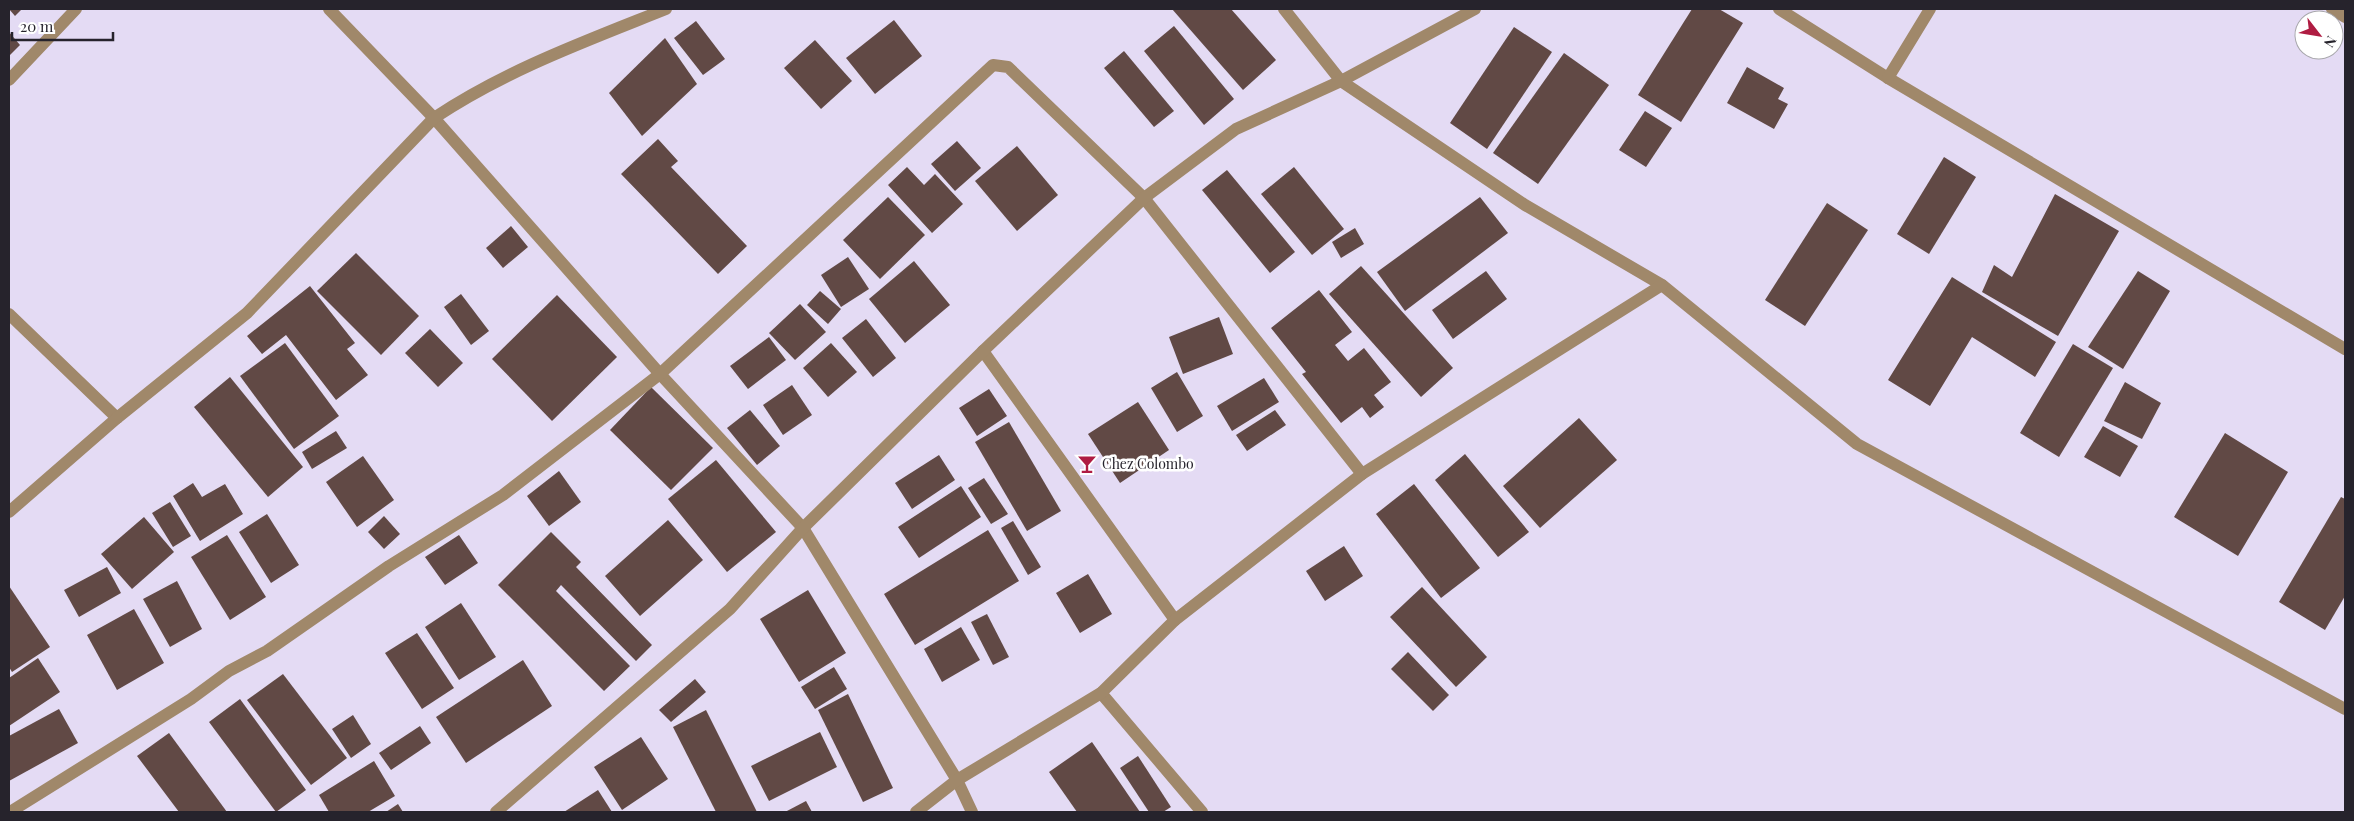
<svg xmlns="http://www.w3.org/2000/svg" width="2354" height="821" font-family="'Playfair Display',serif">
  <rect width="100%" height="100%" fill="#e4dbf4"/>
  <g fill="#614945">
    <path d="M9,9H22L15,16Z"/>
    <path d="M1172,9H1231L1276,60L1243,90Z"/>
    <path d="M1692,9H1719L1743,23L1681,122L1638,95Z"/>
    <path d="M894,20L922,56L875,94L846,58Z"/>
    <path d="M696,21L725,59L703,75L674,38Z"/>
    <path d="M1174,26L1234,99L1204,125L1144,51Z"/>
    <path d="M1514,27L1552,52L1487,149L1450,123Z"/>
    <path d="M9,32L20,45L9,56Z"/>
    <path d="M665,38L697,84L642,136L609,93Z"/>
    <path d="M815,40L852,81L821,109L784,68Z"/>
    <path d="M1124,51L1174,111L1154,127L1104,68Z"/>
    <path d="M1564,53L1609,85L1538,184L1493,153Z"/>
    <path d="M1747,67L1784,88L1778,99L1788,104L1774,129L1727,103Z"/>
    <path d="M1645,111L1672,128L1646,167L1619,150Z"/>
    <path d="M658,139L678,161L671,167L747,246L718,274L621,174Z"/>
    <path d="M957,141L981,168L955,191L931,164Z"/>
    <path d="M1017,146L1058,195L1017,231L975,181Z"/>
    <path d="M1944,157L1976,177L1929,254L1897,234Z"/>
    <path d="M907,167L924,185L935,174L963,204L932,233L888,185Z"/>
    <path d="M1294,167L1344,229L1312,255L1261,194Z"/>
    <path d="M1227,170L1295,252L1270,273L1202,190Z"/>
    <path d="M2055,194L2119,231L2058,336L1982,292L1994,265L2012,277Z"/>
    <path d="M888,197L925,235L880,279L843,240Z"/>
    <path d="M1480,197L1508,233L1405,311L1377,272Z"/>
    <path d="M1827,203L1868,230L1805,326L1765,300Z"/>
    <path d="M511,226L528,247L503,268L486,248Z"/>
    <path d="M1355,228L1364,244L1341,258L1332,242Z"/>
    <path d="M356,253L419,316L381,355L317,291Z"/>
    <path d="M848,257L869,289L841,307L821,275Z"/>
    <path d="M914,261L950,305L905,343L869,299Z"/>
    <path d="M1361,266L1453,368L1421,397L1329,294Z"/>
    <path d="M1486,271L1507,299L1453,339L1432,310Z"/>
    <path d="M2138,271L2170,291L2123,369L2088,347Z"/>
    <path d="M1952,277L2056,342L2035,377L1972,337L1930,406L1888,380Z"/>
    <path d="M310,286L355,343L347,349L368,375L336,400L286,335L262,354L247,336Z"/>
    <path d="M1319,290L1352,332L1335,345L1348,361L1364,348L1391,382L1374,395L1384,407L1370,418L1362,407L1341,423L1302,374L1306,372L1271,328Z"/>
    <path d="M820,291L841,309L828,324L807,305Z"/>
    <path d="M461,294L489,331L471,345L444,307Z"/>
    <path d="M557,295L617,357L552,421L492,359Z"/>
    <path d="M800,304L826,332L795,360L769,333Z"/>
    <path d="M1219,317L1233,354L1183,374L1169,337Z"/>
    <path d="M866,319L896,358L873,377L842,338Z"/>
    <path d="M430,329L463,363L438,387L405,353Z"/>
    <path d="M769,337L786,360L748,389L730,366Z"/>
    <path d="M285,343L339,416L294,449L240,376Z"/>
    <path d="M831,343L857,372L828,397L803,368Z"/>
    <path d="M2073,344L2113,368L2059,457L2020,433Z"/>
    <path d="M1177,372L1203,416L1177,432L1151,388Z"/>
    <path d="M230,377L303,467L268,497L194,407Z"/>
    <path d="M1264,378L1279,402L1232,431L1217,406Z"/>
    <path d="M2125,382L2161,403L2142,439L2104,421Z"/>
    <path d="M792,385L812,415L783,435L763,405Z"/>
    <path d="M651,387L713,448L671,490L610,430Z"/>
    <path d="M989,389L1007,416L977,436L959,408Z"/>
    <path d="M1138,402L1169,450L1120,483L1088,434Z"/>
    <path d="M750,410L780,446L757,465L727,428Z"/>
    <path d="M1275,410L1286,425L1247,451L1236,435Z"/>
    <path d="M1579,418L1617,460L1540,528L1503,486Z"/>
    <path d="M1009,422L1061,511L1027,531L975,442Z"/>
    <path d="M2103,426L2138,446L2120,477L2084,457Z"/>
    <path d="M336,431L347,448L312,469L302,452Z"/>
    <path d="M2225,433L2288,472L2238,556L2174,517Z"/>
    <path d="M1465,454L1529,532L1498,557L1435,480Z"/>
    <path d="M939,455L955,480L912,509L895,483Z"/>
    <path d="M363,456L394,500L357,527L326,482Z"/>
    <path d="M716,460L776,532L727,572L668,499Z"/>
    <path d="M559,471L581,502L549,526L527,496Z"/>
    <path d="M984,478L1008,514L991,524L968,488Z"/>
    <path d="M193,483L202,497L225,484L243,514L200,541L173,496Z"/>
    <path d="M1414,484L1480,568L1441,598L1376,514Z"/>
    <path d="M961,486L981,517L919,558L898,527Z"/>
    <path d="M2341,497L2345,499V596L2325,630L2279,602Z"/>
    <path d="M170,502L191,536L173,547L152,513Z"/>
    <path d="M267,514L299,565L271,583L239,532Z"/>
    <path d="M384,516L400,534L384,549L368,532Z"/>
    <path d="M144,517L174,552L132,589L101,554Z"/>
    <path d="M668,520L703,560L640,616L605,576Z"/>
    <path d="M1013,521L1041,567L1028,575L1001,528Z"/>
    <path d="M988,530L1019,581L915,645L884,594Z"/>
    <path d="M551,532L581,562L576,567L652,645L636,661L561,585L556,591L630,666L604,691L498,585Z"/>
    <path d="M227,535L266,597L230,620L191,557Z"/>
    <path d="M459,535L478,563L445,585L425,557Z"/>
    <path d="M1344,546L1363,576L1325,601L1306,571Z"/>
    <path d="M107,567L121,593L79,617L64,590Z"/>
    <path d="M1088,574L1112,614L1080,633L1056,593Z"/>
    <path d="M177,581L202,629L170,647L143,599Z"/>
    <path d="M9,586L50,647L12,672L9,667Z"/>
    <path d="M1422,587L1487,657L1456,687L1390,617Z"/>
    <path d="M808,590L846,653L799,682L760,619Z"/>
    <path d="M461,603L496,657L459,680L425,627Z"/>
    <path d="M134,609L164,663L117,690L87,635Z"/>
    <path d="M987,614L1009,657L993,665L971,622Z"/>
    <path d="M961,627L980,660L942,682L924,649Z"/>
    <path d="M417,633L454,688L422,709L385,653Z"/>
    <path d="M1408,652L1449,695L1433,711L1391,669Z"/>
    <path d="M38,658L60,692L9,726V678Z"/>
    <path d="M523,660L552,706L466,763L436,717Z"/>
    <path d="M834,667L847,689L815,709L801,687Z"/>
    <path d="M283,674L347,758L311,785L247,700Z"/>
    <path d="M695,679L706,692L671,722L659,710Z"/>
    <path d="M848,694L893,788L863,802L818,710Z"/>
    <path d="M240,699L306,790L276,812L209,722Z"/>
    <path d="M59,709L78,743L9,781V736Z"/>
    <path d="M706,710L757,812H716L673,727Z"/>
    <path d="M353,715L371,744L351,758L332,729Z"/>
    <path d="M420,726L431,743L391,770L379,753Z"/>
    <path d="M820,732L837,767L769,801L751,766Z"/>
    <path d="M169,733L227,812H179L137,756Z"/>
    <path d="M641,737L668,779L622,810L594,767Z"/>
    <path d="M1092,742L1140,812H1077L1049,772Z"/>
    <path d="M1138,756L1171,807L1163,812H1149L1120,768Z"/>
    <path d="M374,761L395,796L368,812H329L319,795Z"/>
    <path d="M598,790L612,812H564Z"/>
    <path d="M806,801L812,812H785Z"/>
    <path d="M398,804L403,812H386Z"/>
  </g>
  <g fill="none" stroke-linecap="round" stroke-linejoin="round">
    <g stroke="#a0886a" stroke-width="12">
      <path d="M329,9L434,118L660,374L803,528L957,780L972,812"/>
      <path d="M1284,9L1341,81L1525,205L1662,285L1857,444L2345,709"/>
      <path d="M1779,9L1888,78L2345,349"/>
      <path d="M2332,9L2345,17"/>
      <path d="M1888,78L1930,9"/>
      <path d="M9,80L76,9"/>
      <path d="M9,314L117,418"/>
      <path d="M983,351L1175,620"/>
      <path d="M9,512L117,418L247,313L434,118C506,70 586,41 666,9"/>
      <path d="M1101,693L1202,812"/>
      <path d="M10,812L191,699L229,671L267,651L389,566L503,495L660,374L993,65L1008,67L1144,198L1362,474"/>
      <path d="M496,812L730,609L803,528L983,351L1144,198L1236,129L1341,81L1475,9"/>
      <path d="M916,812L957,780L1101,693L1175,620L1362,474L1662,285"/>
    </g>
  </g>
  <defs>
    <g id="bar-bare" transform="scale(1.5)"><path d="M-6-5H6L.8 .8V4.5H3.5V6h-7V4.5H-.8V.8Z" fill="#af1c42" stroke="#fff" stroke-width="2.5" paint-order="stroke"/></g>
  </defs>
  <g fill-rule="evenodd">
    <use href="#bar-bare" x="1087" y="464"/>
  </g>
  <g text-anchor="middle" stroke-width="5" stroke-linejoin="round" paint-order="stroke">
    <g font-size="14" fill="#26232c" stroke="#fff" text-anchor="start">
      <text x="1102" y="469">Chez Colombo</text>
    </g>
  </g>
  <rect width="2354" height="821" fill="none" stroke="#26232c" stroke-width="20"/>
  <g transform="translate(2319 35) rotate(121)"><circle r="24" fill="#ffffff" stroke="#a8a7ab"/>
  <path d="M0-4L9 19L0 12L-9 19Z" fill="#af1c42"/>
  <text y="-8" font-size="14" font-weight="bold" text-anchor="middle" fill="#26232c">N</text>
  </g>
  <path d="M12 32v8h101v-8" fill="none" stroke="#26232c" stroke-width="2.5"/>
  <text x="20" y="32" font-size="15" fill="#26232c" stroke="#ffffff" stroke-width="4" paint-order="stroke">20 m</text>
</svg>
